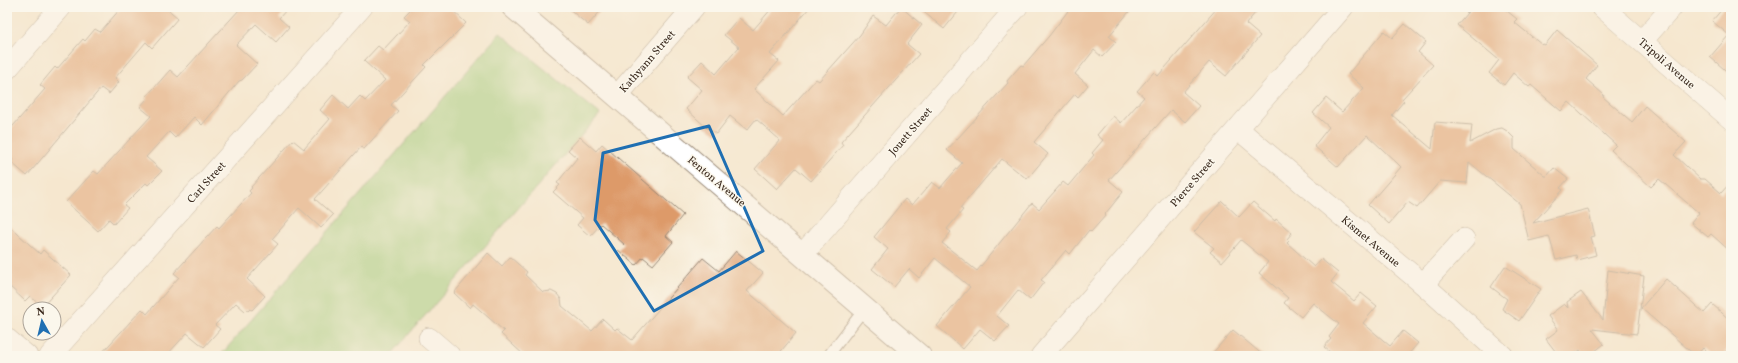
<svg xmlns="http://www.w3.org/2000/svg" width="1738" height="363" font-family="Vollkorn,serif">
  <rect width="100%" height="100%" fill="#fbf7ec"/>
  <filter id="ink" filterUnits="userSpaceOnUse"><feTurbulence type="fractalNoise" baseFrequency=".025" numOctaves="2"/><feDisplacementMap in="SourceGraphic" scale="8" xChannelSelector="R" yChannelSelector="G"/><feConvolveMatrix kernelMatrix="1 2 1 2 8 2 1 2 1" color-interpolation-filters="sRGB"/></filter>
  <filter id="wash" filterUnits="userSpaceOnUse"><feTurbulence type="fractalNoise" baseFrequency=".012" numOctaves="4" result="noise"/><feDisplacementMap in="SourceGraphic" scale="16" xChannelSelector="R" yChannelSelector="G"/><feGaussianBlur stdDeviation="0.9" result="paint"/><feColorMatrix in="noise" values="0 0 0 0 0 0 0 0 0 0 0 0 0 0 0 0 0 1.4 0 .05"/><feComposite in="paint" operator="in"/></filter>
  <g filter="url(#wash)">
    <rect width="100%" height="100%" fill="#f5e7cf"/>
    <path fill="#9bcc7b" stroke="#6b7b4c" d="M500,33L600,114L390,356H220Z"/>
    <g id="blocks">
      <g fill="#dd9a69">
        <path d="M122,7H165L178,18L152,48L146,42L115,78L119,82L109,94L101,88L27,176L11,162L13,160L7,154V133L45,89L40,85L55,67L57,69L83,39L85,41L95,29L100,32Z"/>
        <path d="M238,7H289L279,18L289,27L276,42L256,24L236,45L257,64L242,80L239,81L202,125L194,117L175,138L169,132L146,157L162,171L148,185L146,183L124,205L128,208L114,224L109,219L98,231L66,202L94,171L98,174L151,116L140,107L147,99L146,97L170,70L178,77L240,9Z"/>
        <path d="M413,7H449L466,23L424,65L426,67L391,105L398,111L364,149L361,147L315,199L333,215L321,228L299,208L272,239L278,244L247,279L265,296L252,310L250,309L248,311L247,309L245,311L236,303L215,325L220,329L204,347L187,333L166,356H99L142,309L147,314L179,277L174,273L217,226L219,228L251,193L249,191L252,188L251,187L293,140L304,149L330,119L320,110L333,95L348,109L360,96L365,101L385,80L364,61L378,46L383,50L410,21L404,16Z"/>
        <path d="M567,7H604L588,25Z"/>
        <path d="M773,7H810L770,54L779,61L754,89L783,116L816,79L819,81L860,35L873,16L886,25L901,7L922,25L907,44L919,54L841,142L843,145L828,162L811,181L796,168L777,189L755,169L780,140L756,119L747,130L730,116L716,134L707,127V128L686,109L702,90L687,77L702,61L716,74L739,47L724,35L736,21L739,18L753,30Z"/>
        <path d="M918,7H962L944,29Z"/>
        <path d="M1071,7H1133L1109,36L1116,42L1102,57L1094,50L1075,74L1088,85L1078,97L1075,94L1034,142L1048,154L1027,179L1002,159L960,208L963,210L947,229L951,232L942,243L977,271L1032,203L1039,209L1063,182L1068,186L1094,155L1092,153L1103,140L1097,135L1113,116L1121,123L1144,97L1137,91L1154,72L1158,76L1218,7H1260L1246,24L1260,36L1226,76L1209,62L1183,92L1199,106L1185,122L1171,110L1109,180L1123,192L1105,214L1106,215L1091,232L1089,230L1070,254L1066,250L1041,280L1044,282L1030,300L1018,290L997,316L1009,326L995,341L980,329L963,349L937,326L970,287L935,258L919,278L909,269L894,287L872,269L888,249L874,237L905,199L912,205L932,182L940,188L962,163L947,150L1008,83L1007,81L1021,65L1023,66L1049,36Z"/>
        <path d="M1472,7H1502L1517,19L1514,22L1542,45L1543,44L1545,45L1557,30L1597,65L1586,79L1604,95L1603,97L1632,122L1645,106L1686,142L1674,155L1700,179H1705L1721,193L1731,182V252L1711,234L1708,237L1691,223L1699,213L1659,179L1651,187L1611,150L1616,145L1569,102L1561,111L1531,85L1529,87L1513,73L1504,85L1489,73L1499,60L1457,25Z"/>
        <path d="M1724,7H1731V75L1710,57L1729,35L1712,21Z"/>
        <path d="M1405,24L1426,42L1418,52L1433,65L1402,99L1404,101L1392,115L1432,149L1435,122L1472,125L1470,143L1496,129L1502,128L1507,131L1514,138V149L1545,176H1547L1554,168L1568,179L1560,188L1563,190L1533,223L1588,209L1595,236L1591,237L1596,255L1577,260L1576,255L1556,260L1549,236L1529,241L1520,204L1469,162L1467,183L1440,181L1417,208L1408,202L1389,224L1368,205L1401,167L1397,163L1367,135L1338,167L1314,146L1329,127L1313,113L1326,98L1342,112L1364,88L1348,74L1384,31L1392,38Z"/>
        <path d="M580,137L596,151L602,144L683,215L666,236L673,242L653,265L643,257L636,265L618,250L624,244L601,224L590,236L577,225L583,218L553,192L560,185L557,183L577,158L568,150Z"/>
        <path d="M1222,201L1239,217L1253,202L1275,221L1276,219L1292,233L1287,239L1289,241L1287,243L1314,267L1321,259L1338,273L1331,282L1354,301L1361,293L1377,306L1363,323L1390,346L1403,331L1418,343L1407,356H1335L1324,347L1331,339L1329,337L1339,324L1313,303L1301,317L1284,303L1288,298L1259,273L1268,262L1241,240L1222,262L1210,252L1214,248L1194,232Z"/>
        <path d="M7,224L40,254L43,250L71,275L42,307L30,296L25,301L7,284Z"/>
        <path d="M736,251L763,273L747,291L796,333L777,356H525L501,334L504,331L473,304L470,308L454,293L488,253L502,266L510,257L527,272L525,275L543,292L551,291L557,294L561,299L562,306L592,331L603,319L615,330L617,328L632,340L703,258L719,271Z"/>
        <path d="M1505,266L1541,289L1519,321L1502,309L1507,299L1491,287Z"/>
        <path d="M1608,270L1644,276L1637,334L1592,329L1604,344L1589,356H1584L1580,350L1572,356H1559L1546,339L1558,330L1548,316L1564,304L1568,308L1567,302L1581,292L1603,320Z"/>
        <path d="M1666,279L1704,313L1712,304L1731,321V346L1722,356H1712L1703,348L1696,356L1641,308Z"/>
        <path d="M1233,330L1264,356H1210Z"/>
      </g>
    </g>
  </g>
  <g filter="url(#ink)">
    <use href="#blocks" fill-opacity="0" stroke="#988876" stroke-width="1"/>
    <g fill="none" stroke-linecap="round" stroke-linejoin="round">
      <g stroke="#988876" stroke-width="12">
        <path id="service" d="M828,356L865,308"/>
      </g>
      <g stroke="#988876" stroke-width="22">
        <g id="minor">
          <path d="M1602,7L1731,119"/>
          <path d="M1642,41L1672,7"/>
          <path d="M7,69L61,7"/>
          <path d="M617,96L694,7"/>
          <path d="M1238,129L1423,284L1503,356"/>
          <path d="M803,254L1017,7"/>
          <path d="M1423,284L1464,239"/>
          <path d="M429,338L450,356"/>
          <path d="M7,339L27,356"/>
          <path d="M50,356L362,7"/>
          <path d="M1041,356L1343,7"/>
        </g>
      </g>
      <g stroke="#988876" stroke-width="24">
        <path id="tertiary" d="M513,7L920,356"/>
      </g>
      <use href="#service" stroke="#fff" stroke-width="10"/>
      <use href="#minor" stroke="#fff" stroke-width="21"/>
      <use href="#tertiary" stroke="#fff" stroke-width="22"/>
    </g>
  </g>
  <path d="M0 0H1738V363H0ZM709,126L763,251L654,311L595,220L603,153Z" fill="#f5e7cf" fill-opacity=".55" fill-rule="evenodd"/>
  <path fill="none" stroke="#1f6fb2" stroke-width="3" stroke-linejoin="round" d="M709,126L763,251L654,311L595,220L603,153Z"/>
  <g text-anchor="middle" stroke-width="3" stroke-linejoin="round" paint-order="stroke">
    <g font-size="11" fill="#3b2a1e" stroke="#fbf7ec">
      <text transform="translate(647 61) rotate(-49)" y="4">Kathyann Street</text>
      <text transform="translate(1667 63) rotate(41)" y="4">Tripoli Avenue</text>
      <text transform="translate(910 131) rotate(-49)" y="4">Jouett Street</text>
      <text transform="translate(717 181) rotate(40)" y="4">Fenton Avenue</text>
      <text transform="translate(206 182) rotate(-48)" y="4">Carl Street</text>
      <text transform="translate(1192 182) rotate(-49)" y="4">Pierce Street</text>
      <text transform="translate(1371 241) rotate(40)" y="4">Kismet Avenue</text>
    </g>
  </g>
  <rect width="1738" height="363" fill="none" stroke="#fbf7ec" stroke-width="24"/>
  <g transform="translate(42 321) rotate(352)"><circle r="19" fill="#fbf7ec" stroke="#aea59a"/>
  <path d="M0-3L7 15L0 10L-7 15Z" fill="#1f6fb2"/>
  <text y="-6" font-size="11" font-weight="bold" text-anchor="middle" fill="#3b2a1e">N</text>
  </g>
</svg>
